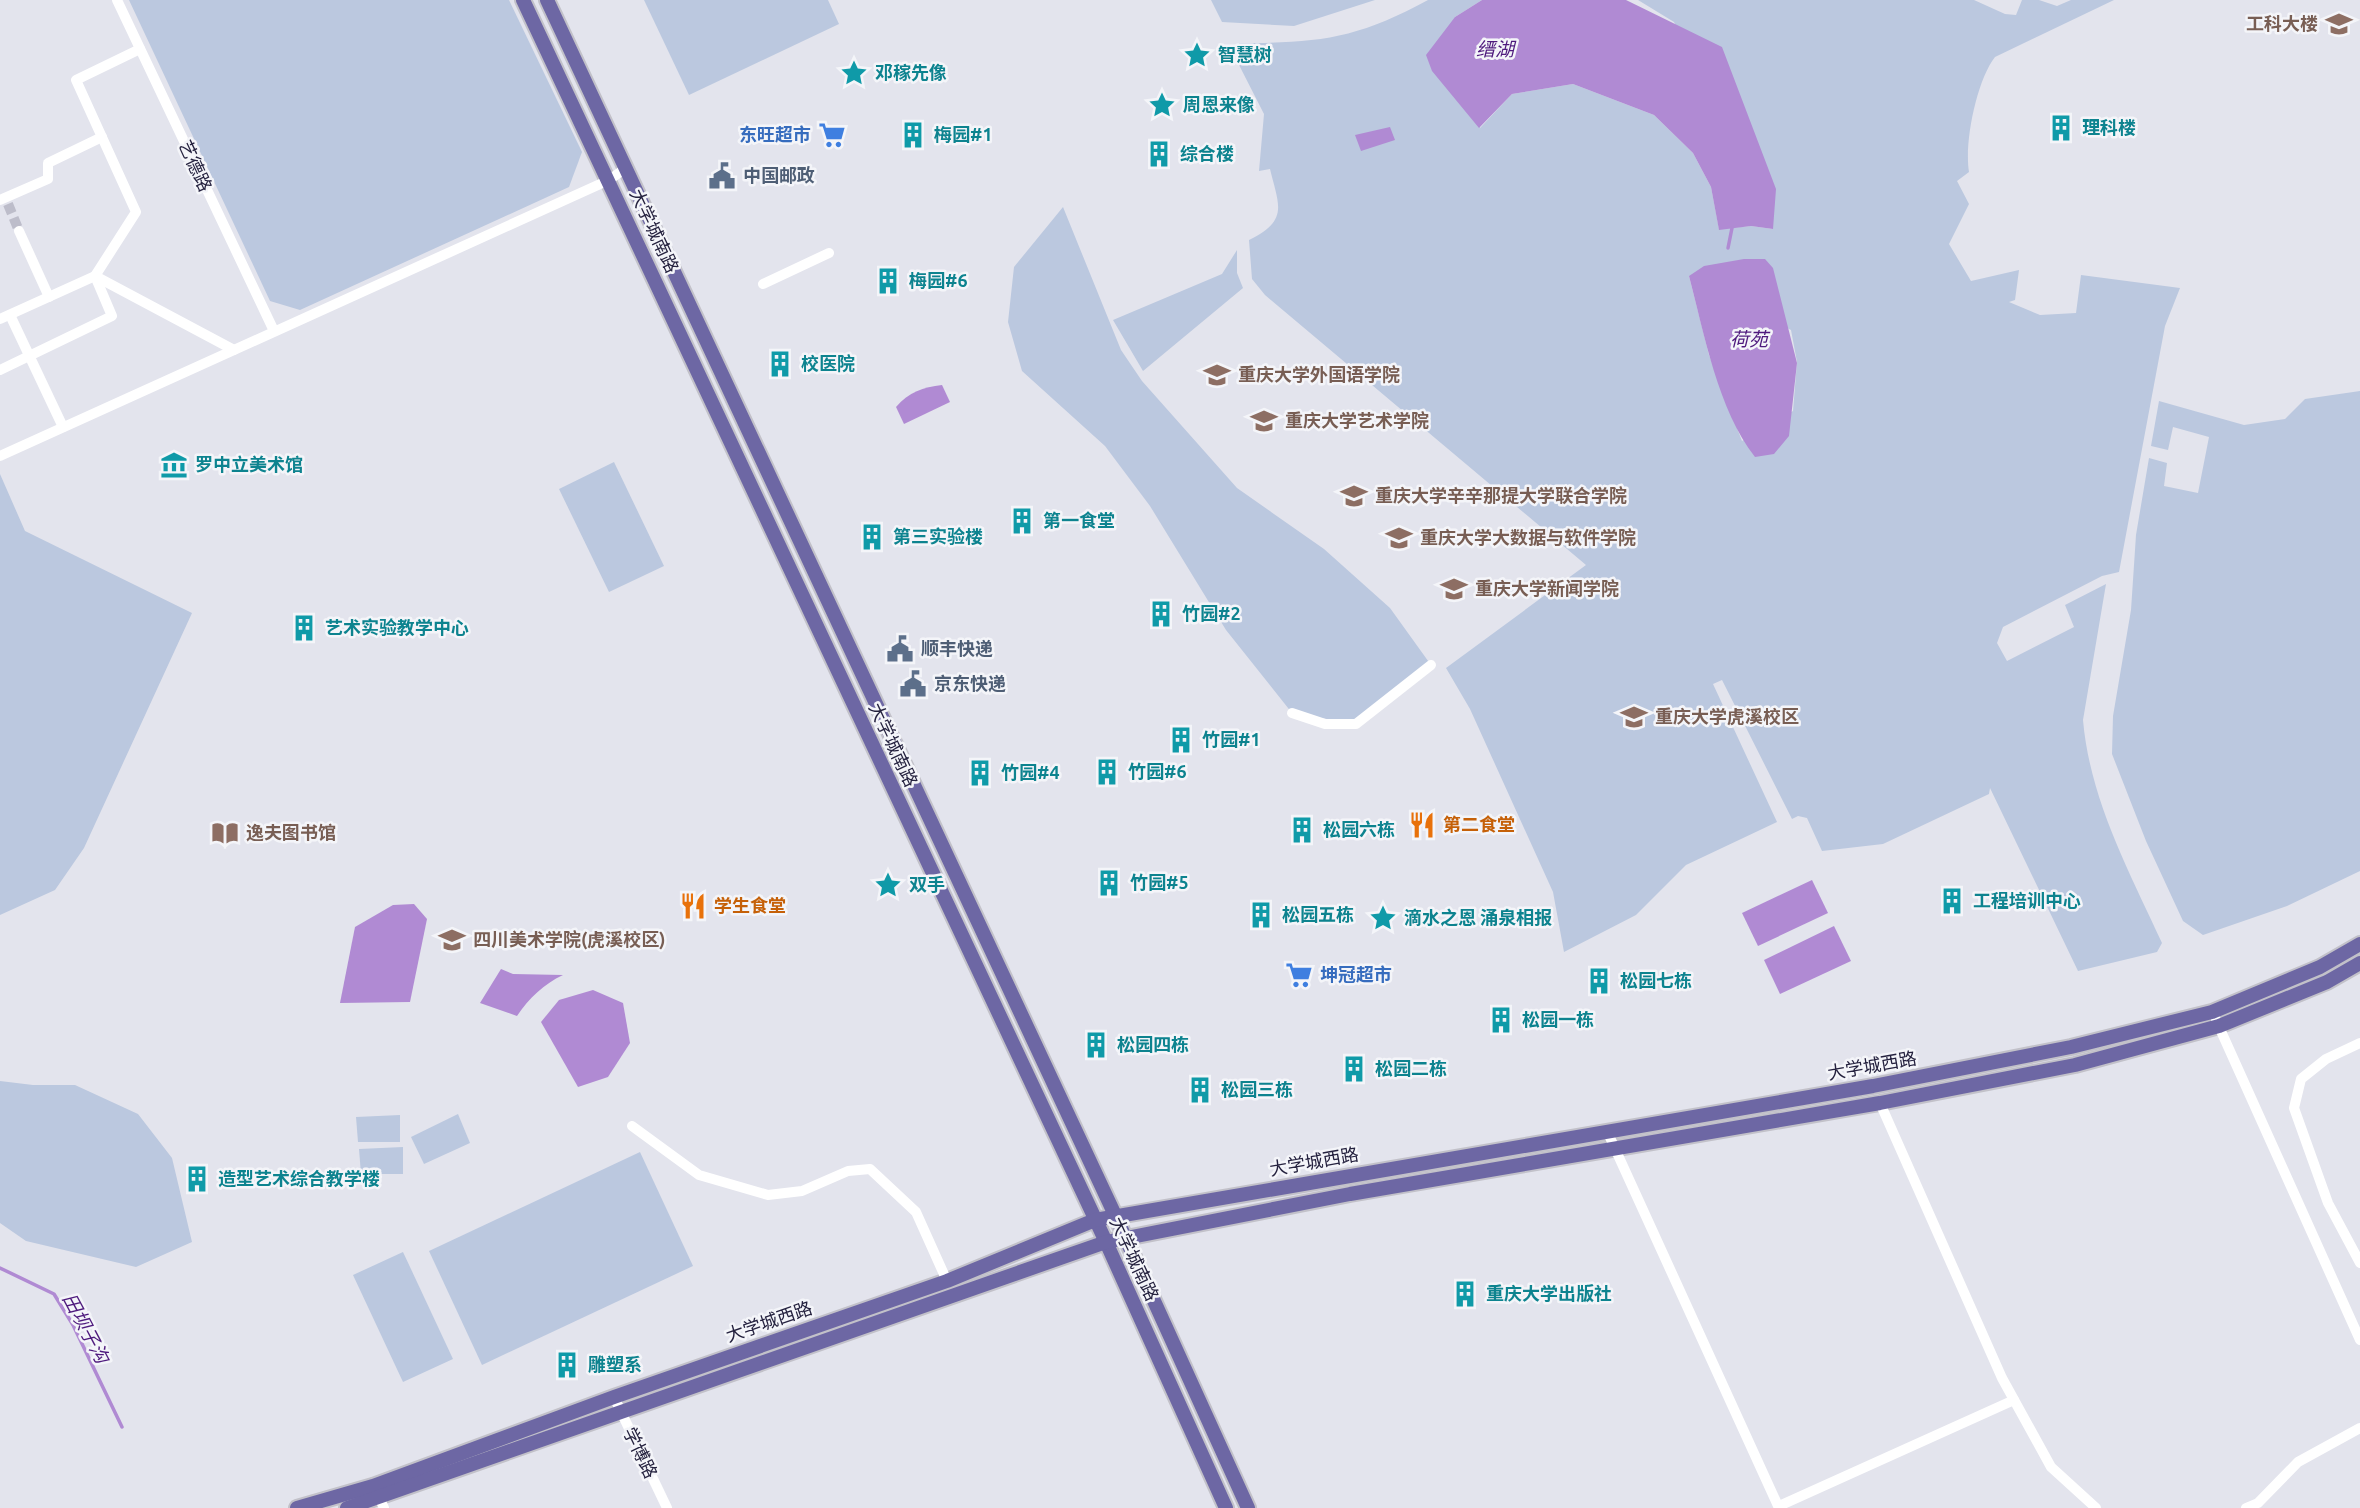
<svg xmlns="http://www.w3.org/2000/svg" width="2360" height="1508" font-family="Ubuntu,'Noto Sans SC',sans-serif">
  <rect width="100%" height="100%" fill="#e3e4ed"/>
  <g fill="#bbc8df" fill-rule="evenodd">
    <path d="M129,0H509L582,152L569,187L300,310L270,301Z"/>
    <path d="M644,0H828L839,24L689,95Z"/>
    <path d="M1211,0H1375L1294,26L1222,22Z"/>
    <path d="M1428,0H1482L1455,17L1480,128L1512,94L1573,84L1654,115L1693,153L1711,187L1719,229L1751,226L1773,229L1674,22L1638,0H1974L2005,14L2016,15L2022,0H2039L2057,6L2071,0H2114L1995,57C1977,80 1964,142 1969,172L1957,181L1969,204L1949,244L1971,281L2019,270L2015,300L2009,302L2040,315L2076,313L2081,275L2180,288L2165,326L2119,572L2102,576L2003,627L1997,643L2007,661L2074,627L2065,605L2106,584L2083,720C2090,800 2129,871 2162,943L2157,952L2078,971L1990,788L1989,794L1883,844L1822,851L1807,818L1798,816L1792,819L1722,680L1713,684L1777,822L1686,865L1636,915L1564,952L1553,892L1470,709L1446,668L1586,565L1265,295L1252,279L1249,240C1289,220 1279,206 1270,169L1259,171L1264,114L1238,63L1239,43C1319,43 1356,39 1428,0ZM1689,276L1791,330L1797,362L1793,411L1742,441L1709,355Z"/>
    <path d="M1063,207L1121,350L1142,381L1237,488L1324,549L1390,608L1431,665L1356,724L1292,713L1226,630L1150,506L1105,446L1022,371L1008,322L1014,267Z"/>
    <path d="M1237,250V273L1243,288L1143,371L1113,320L1222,274Z"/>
    <path d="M2360,391V871L2287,906L2203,935L2183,921L2146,841L2112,754L2113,716L2131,610L2136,535L2149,458L2167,463L2164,486L2198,493L2209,437L2173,427L2168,450L2151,446L2159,401L2244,425L2285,419L2305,399Z"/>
    <path d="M614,462L664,566L609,592L559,489Z"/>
    <path d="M0,474L25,531L192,613L84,848L55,890L0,915Z"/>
    <path d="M0,1081L33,1085H75L138,1114L172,1158L192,1242L136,1267L26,1241L0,1223Z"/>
    <path d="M458,1114L470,1143L424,1164L411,1137Z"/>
    <path d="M400,1115V1142H358L356,1117Z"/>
    <path d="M403,1147V1174H361L359,1149Z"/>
    <path d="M640,1152L693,1266L482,1365L429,1251Z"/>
    <path d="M403,1252L453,1359L403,1382L353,1275Z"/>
  </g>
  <g fill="#b08ad3">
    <path d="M1482,0H1626L1722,47L1776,189L1773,229L1751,226L1719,230L1711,187L1693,153L1654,115L1573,84L1512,94L1479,128L1432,71L1426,55L1455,17Z"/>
    <path d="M1390,127L1395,140L1361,151L1355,135Z"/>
    <path d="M1744,259H1765L1773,268L1797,363L1789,436L1774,454L1755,457C1718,410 1704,333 1689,276L1704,266Z"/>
    <path d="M942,385L950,402L904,424L896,407C909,392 923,387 942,385Z"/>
    <path d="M1812,880L1828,913L1758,946L1742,913Z"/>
    <path d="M414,904L427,919L410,1002L340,1003L355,927L393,905Z"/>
    <path d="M1834,926L1851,961L1780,994L1764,960Z"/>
    <path d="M501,969L513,974L563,975C544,984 529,998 517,1016L480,1003Z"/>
    <path d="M593,990L623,1003L630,1043L608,1077L578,1087L541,1022L559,1000Z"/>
  </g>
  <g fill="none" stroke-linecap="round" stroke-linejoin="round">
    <g stroke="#b08ad3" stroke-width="3.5">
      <path d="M1728,248L1732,228"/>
      <path d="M0,1268L54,1294L73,1325L122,1427"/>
    </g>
    <path stroke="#bdbdca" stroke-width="10" stroke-dasharray="10 5" stroke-linecap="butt" d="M8,204L19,231"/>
    <g stroke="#c2c1c9" stroke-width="18">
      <g id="major">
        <path d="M523,0L1106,1242L1226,1508"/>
        <path d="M547,0L1115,1215L1248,1508"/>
        <path d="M297,1508L373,1486L614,1397L947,1281L1095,1220L1873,1086L2071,1047L2212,1012L2320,967L2360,944"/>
        <path d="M347,1508L1106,1242L1350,1194L1880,1103L2075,1065L2219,1026L2327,982L2360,963"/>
      </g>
    </g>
    <g stroke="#fff" stroke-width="10">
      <path d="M117,0L274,331"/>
      <path d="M0,200L48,179V163L102,137"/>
      <path d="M19,231L49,297"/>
      <path d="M763,284L829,253"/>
      <path d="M10,315L63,427"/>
      <path d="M0,319L95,276L234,350"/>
      <path d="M0,370L112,316L95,276L136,212L76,80L140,49"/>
      <path d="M0,456L609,180L626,168"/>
      <path d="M1292,713L1325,724H1356L1431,665"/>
      <path d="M2216,1020L2360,1340"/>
      <path d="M2360,1043L2326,1059L2301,1079L2294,1108L2328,1203L2360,1263"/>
      <path d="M1880,1103L2002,1378L2051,1467L2096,1508"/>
      <path d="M632,1126L699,1175L768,1195L802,1191L848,1171L870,1169L916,1212L947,1281"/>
      <path d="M1607,1131L1779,1508"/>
      <path d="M614,1397L667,1508"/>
      <path d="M376,1491L384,1508"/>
      <path d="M1779,1506L2014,1400"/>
      <path d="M2246,1508L2258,1503L2298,1462L2360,1428"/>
    </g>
    <use href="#major" stroke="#6d67a4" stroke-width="14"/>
  </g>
  <defs>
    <g id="university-bare" transform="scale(2.1)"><path d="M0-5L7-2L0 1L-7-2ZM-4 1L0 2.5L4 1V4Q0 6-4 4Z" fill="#8d6e63" stroke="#f4f5f9" stroke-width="2.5" paint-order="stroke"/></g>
    <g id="sight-bare" transform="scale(2.1)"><path d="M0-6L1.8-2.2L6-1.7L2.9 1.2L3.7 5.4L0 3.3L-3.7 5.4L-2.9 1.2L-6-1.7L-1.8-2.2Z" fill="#0f9aa8" stroke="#f4f5f9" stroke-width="2.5" paint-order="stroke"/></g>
    <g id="building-bare" transform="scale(2.1)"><path d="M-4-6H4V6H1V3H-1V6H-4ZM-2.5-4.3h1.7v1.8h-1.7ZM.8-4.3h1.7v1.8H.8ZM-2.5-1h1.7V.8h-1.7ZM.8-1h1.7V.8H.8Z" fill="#0f9aa8" stroke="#f4f5f9" stroke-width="2.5" paint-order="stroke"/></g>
    <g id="supermarket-bare" transform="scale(2.1)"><path d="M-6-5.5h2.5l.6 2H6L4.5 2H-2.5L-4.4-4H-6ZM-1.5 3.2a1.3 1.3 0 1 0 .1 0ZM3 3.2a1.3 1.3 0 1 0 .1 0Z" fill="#3f7fe0" stroke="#f4f5f9" stroke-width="2.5" paint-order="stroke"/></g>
    <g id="civic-bare" transform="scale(2.1)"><path d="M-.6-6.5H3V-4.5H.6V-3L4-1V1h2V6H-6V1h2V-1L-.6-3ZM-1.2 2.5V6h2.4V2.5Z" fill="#5c6f8a" stroke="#f4f5f9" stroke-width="2.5" paint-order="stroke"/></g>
    <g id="museum-bare" transform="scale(2.1)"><path d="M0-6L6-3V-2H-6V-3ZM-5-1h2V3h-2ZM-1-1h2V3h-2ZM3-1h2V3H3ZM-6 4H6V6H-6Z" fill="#0f9aa8" stroke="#f4f5f9" stroke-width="2.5" paint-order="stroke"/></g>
    <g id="restaurant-bare" transform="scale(2.1)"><path d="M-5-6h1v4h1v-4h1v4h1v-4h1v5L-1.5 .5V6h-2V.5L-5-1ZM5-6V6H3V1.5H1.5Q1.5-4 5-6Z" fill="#e8710a" stroke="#f4f5f9" stroke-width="2.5" paint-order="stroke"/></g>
    <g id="library-bare" transform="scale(2.1)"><path d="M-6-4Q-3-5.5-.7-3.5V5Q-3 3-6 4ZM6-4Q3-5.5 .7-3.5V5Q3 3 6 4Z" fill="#8d6e63" stroke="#f4f5f9" stroke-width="2.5" paint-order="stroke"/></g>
  </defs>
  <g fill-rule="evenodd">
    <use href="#university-bare" x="2339" y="24"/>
    <use href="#sight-bare" x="1197" y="55"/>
    <use href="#sight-bare" x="854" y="73"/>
    <use href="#sight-bare" x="1162" y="105"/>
    <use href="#building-bare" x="2061" y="128"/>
    <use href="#supermarket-bare" x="832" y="135"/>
    <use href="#building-bare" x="913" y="135"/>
    <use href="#building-bare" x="1159" y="154"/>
    <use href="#civic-bare" x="722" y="176"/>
    <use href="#building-bare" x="888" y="281"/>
    <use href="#building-bare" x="780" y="364"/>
    <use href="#university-bare" x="1217" y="375"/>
    <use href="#university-bare" x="1264" y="421"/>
    <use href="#museum-bare" x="174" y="465"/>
    <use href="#university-bare" x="1354" y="496"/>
    <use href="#building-bare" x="1022" y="521"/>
    <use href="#building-bare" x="872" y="537"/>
    <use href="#university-bare" x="1399" y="538"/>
    <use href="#university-bare" x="1454" y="589"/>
    <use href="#building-bare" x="1161" y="614"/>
    <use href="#building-bare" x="304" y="628"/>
    <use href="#civic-bare" x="900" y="649"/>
    <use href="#civic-bare" x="913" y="684"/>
    <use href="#university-bare" x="1634" y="717"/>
    <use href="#building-bare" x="1181" y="740"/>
    <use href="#building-bare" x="1107" y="772"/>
    <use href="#building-bare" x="980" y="773"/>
    <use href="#restaurant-bare" x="1422" y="825"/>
    <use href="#building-bare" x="1302" y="830"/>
    <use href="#library-bare" x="225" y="833"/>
    <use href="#building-bare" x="1109" y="883"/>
    <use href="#sight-bare" x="888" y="885"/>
    <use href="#building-bare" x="1952" y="901"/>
    <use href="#restaurant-bare" x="693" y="906"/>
    <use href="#building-bare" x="1261" y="915"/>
    <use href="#sight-bare" x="1383" y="918"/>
    <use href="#university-bare" x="452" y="940"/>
    <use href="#supermarket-bare" x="1299" y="975"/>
    <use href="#building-bare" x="1599" y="981"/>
    <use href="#building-bare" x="1501" y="1020"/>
    <use href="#building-bare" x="1096" y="1045"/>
    <use href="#building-bare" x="1354" y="1069"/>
    <use href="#building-bare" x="1200" y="1090"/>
    <use href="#building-bare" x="197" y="1179"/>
    <use href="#building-bare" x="1465" y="1294"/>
    <use href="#building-bare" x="567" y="1365"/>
  </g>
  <g text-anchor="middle" stroke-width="5" stroke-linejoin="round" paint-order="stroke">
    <g font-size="18" font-weight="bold" fill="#785e54" stroke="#f4f5f9" text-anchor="start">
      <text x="2318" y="30" text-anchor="end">工科大楼</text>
      <text x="1238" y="381">重庆大学外国语学院</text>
      <text x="1285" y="427">重庆大学艺术学院</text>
      <text x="1375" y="502">重庆大学辛辛那提大学联合学院</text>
      <text x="1420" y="544">重庆大学大数据与软件学院</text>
      <text x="1475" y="595">重庆大学新闻学院</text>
      <text x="1655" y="723">重庆大学虎溪校区</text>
      <text x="246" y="839">逸夫图书馆</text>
      <text x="473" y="946">四川美术学院(虎溪校区)</text>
    </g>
    <g font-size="18" font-weight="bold" fill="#0d838f" stroke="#f4f5f9" text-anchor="start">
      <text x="1218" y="61">智慧树</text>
      <text x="875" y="79">邓稼先像</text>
      <text x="1183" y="111">周恩来像</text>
      <text x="2082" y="134">理科楼</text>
      <text x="934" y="141">梅园#1</text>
      <text x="1180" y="160">综合楼</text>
      <text x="909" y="287">梅园#6</text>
      <text x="801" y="370">校医院</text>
      <text x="195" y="471">罗中立美术馆</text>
      <text x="1043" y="527">第一食堂</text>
      <text x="893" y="543">第三实验楼</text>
      <text x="1182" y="620">竹园#2</text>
      <text x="325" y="634">艺术实验教学中心</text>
      <text x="1202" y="746">竹园#1</text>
      <text x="1128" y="778">竹园#6</text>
      <text x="1001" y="779">竹园#4</text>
      <text x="1323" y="836">松园六栋</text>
      <text x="1130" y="889">竹园#5</text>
      <text x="909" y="891">双手</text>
      <text x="1973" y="907">工程培训中心</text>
      <text x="1282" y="921">松园五栋</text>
      <text x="1404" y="924">滴水之恩 涌泉相报</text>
      <text x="1620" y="987">松园七栋</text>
      <text x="1522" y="1026">松园一栋</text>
      <text x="1117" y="1051">松园四栋</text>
      <text x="1375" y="1075">松园二栋</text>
      <text x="1221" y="1096">松园三栋</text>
      <text x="218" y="1185">造型艺术综合教学楼</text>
      <text x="1486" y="1300">重庆大学出版社</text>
      <text x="588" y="1371">雕塑系</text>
    </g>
    <g font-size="18" font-weight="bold" fill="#366cbe" stroke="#f4f5f9" text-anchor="end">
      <text x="811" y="141">东旺超市</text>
      <text x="1320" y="981" text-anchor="start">坤冠超市</text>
    </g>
    <g font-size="18" fill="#25223f" stroke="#f4f5f9">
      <text transform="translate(195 166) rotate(65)" y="6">艺德路</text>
      <text transform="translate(654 231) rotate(65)" y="6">大学城南路</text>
      <text transform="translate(893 745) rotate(65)" y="6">大学城南路</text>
      <text transform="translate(1872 1066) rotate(-10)" y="6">大学城西路</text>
      <text transform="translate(1314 1162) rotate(-10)" y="6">大学城西路</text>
      <text transform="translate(1134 1259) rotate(65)" y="6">大学城南路</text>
      <text transform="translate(769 1322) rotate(-19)" y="6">大学城西路</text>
      <text transform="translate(640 1453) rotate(64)" y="6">学博路</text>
    </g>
    <g font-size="18" font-weight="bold" fill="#4e5e75" stroke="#f4f5f9" text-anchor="start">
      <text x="743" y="182">中国邮政</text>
      <text x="921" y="655">顺丰快递</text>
      <text x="934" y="690">京东快递</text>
    </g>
    <g font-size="18" font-weight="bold" fill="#c56008" stroke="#f4f5f9" text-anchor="start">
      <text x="1443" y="831">第二食堂</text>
      <text x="714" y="912">学生食堂</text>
    </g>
    <g font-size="19" font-style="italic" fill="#4e1a7d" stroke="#f4f5f9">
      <text x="1495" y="56">缙湖</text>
      <text x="1749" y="346">荷苑</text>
      <text transform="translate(86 1328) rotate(62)" y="7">田坝子沟</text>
    </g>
  </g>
</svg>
